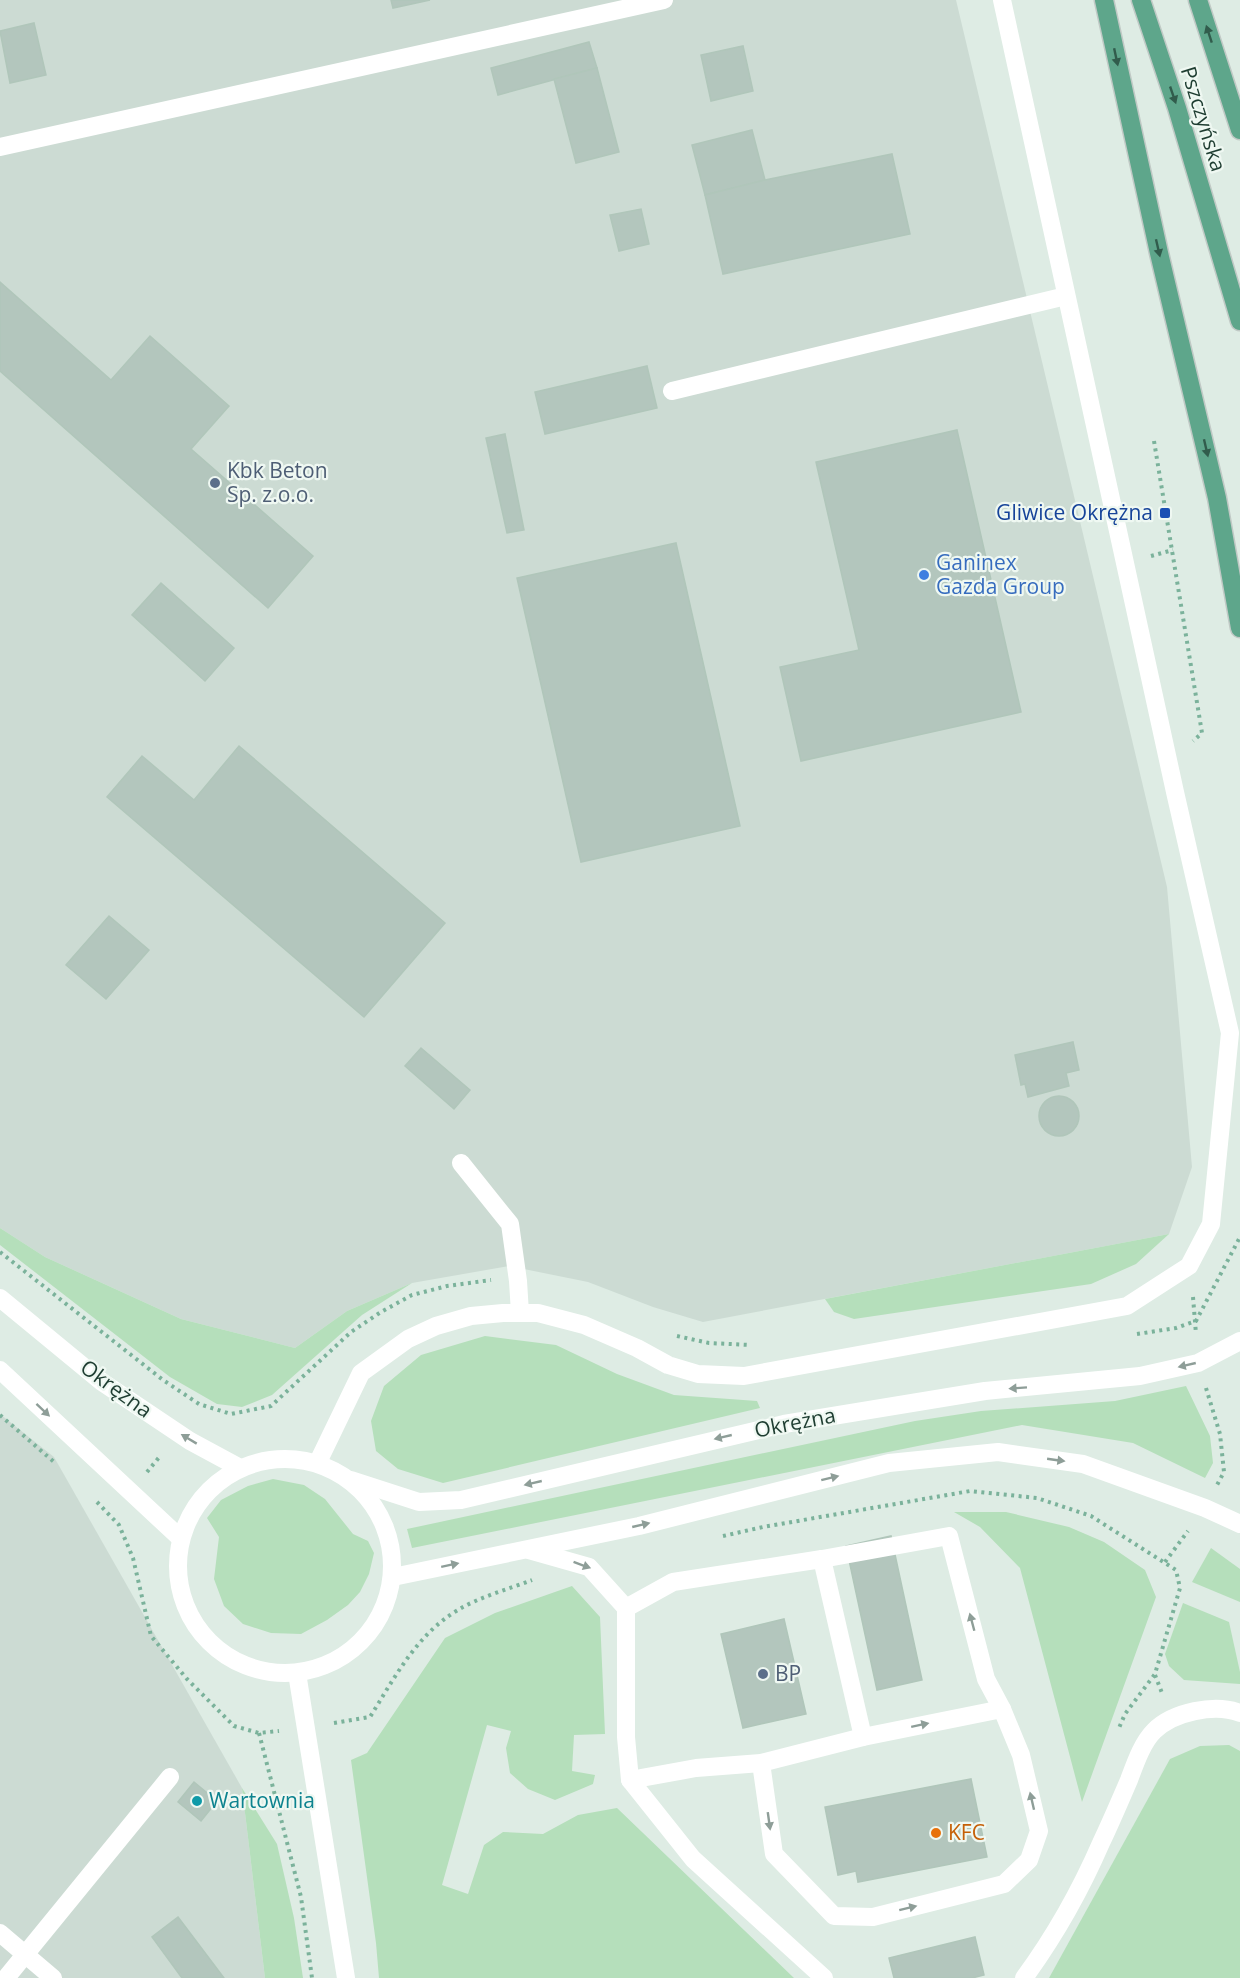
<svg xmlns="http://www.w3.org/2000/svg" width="1240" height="1978" font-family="'Open Sans',sans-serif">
  <rect width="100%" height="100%" fill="#deece4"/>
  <g fill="#ccdbd3">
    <path d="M0,0H956L1167,887L1192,1167L1169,1234L703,1322L653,1307L588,1282L509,1266L412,1283L347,1311L295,1348L181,1319L45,1257L0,1228Z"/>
    <path d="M0,1414L54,1457L242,1788L265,1978H0Z"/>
  </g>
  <g fill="#b5dfbb">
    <path d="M0,1228L45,1257L181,1319L295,1348L347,1311L412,1283L362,1315L272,1395L242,1407L217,1404L170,1377L0,1245Z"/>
    <path d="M1169,1234L1136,1264L1091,1284L854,1319L834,1312L825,1299Z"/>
    <path d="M485,1336L556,1345L617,1374L674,1395L757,1401L760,1408L443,1483L398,1469L376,1451L371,1421L384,1386L421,1355Z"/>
    <path d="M1186,1386L1210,1436L1213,1463L1205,1478L1133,1443L1022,1425L412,1548L407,1529L915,1421L981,1411L1115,1401Z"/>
    <path d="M273,1479L304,1485L325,1499L353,1534L368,1541L374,1553L369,1574L360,1592L348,1605L327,1620L301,1634L271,1633L243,1624L224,1606L214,1579L219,1537L207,1518L221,1500L248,1486Z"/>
    <path d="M954,1512H1006L1069,1527L1104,1542L1145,1570L1156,1597L1082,1802L1020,1568L980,1527Z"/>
    <path d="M1211,1548L1240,1569V1602L1192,1582Z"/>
    <path d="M572,1586L600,1617L605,1734L574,1735L572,1771L595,1775L593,1784L555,1800L528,1789L510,1773L506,1748L511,1731L487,1725L442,1885L468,1894L484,1845L503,1832L543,1834L578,1815L617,1808L794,1978H379L376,1943L351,1760L367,1753L445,1638L495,1613Z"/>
    <path d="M1183,1603L1229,1622L1240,1672V1684L1184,1680L1169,1666L1165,1654Z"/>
    <path d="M1229,1745L1240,1751V1978H1049L1170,1759L1200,1746Z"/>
    <path d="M242,1788L277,1844L294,1918L303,1978H265Z"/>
  </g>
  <g fill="#b3c6bd" stroke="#b0c6ba" stroke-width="1.5">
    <path d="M391,0H430L393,8Z"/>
    <path d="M34,23L46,75L10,83L0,31Z"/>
    <path d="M589,42L597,68L498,95L491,68Z"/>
    <path d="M743,46L753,91L711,101L701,55Z"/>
    <path d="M597,68L619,152L576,163L554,79Z"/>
    <path d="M752,130L765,180L705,195L692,145Z"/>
    <path d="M892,154L910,234L723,274L705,195L765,180Z"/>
    <path d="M641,209L649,244L619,251L610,215Z"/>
    <path d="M0,282L111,380L150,336L229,406L191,449L313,556L268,608L0,371Z"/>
    <path d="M647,366L657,408L545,434L535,392Z"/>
    <path d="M957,430L1021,712L801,761L780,667L859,650L816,462Z"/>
    <path d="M505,434L524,530L507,533L486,438Z"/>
    <path d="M676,543L740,826L581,862L517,578Z"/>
    <path d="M161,583L234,648L205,681L132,615Z"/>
    <path d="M239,746L445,923L364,1017L107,797L142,756L194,800Z"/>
    <path d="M109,916L149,950L106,999L66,965Z"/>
    <path d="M1073,1042L1079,1070L1066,1073L1069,1086L1028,1097L1025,1084L1021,1085L1015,1055Z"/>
    <path d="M421,1048L470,1090L454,1109L405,1066Z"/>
    <circle cx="1059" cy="1116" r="20"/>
    <path d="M891,1536L922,1680L877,1690L846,1546Z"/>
    <path d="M784,1619L806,1714L743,1728L721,1634Z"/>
    <path d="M971,1779L987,1857L858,1882L856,1871L838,1875L825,1807Z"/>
    <path d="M194,1782L217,1801L201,1821L178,1802Z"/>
    <path d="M178,1917L224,1978H182L152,1937Z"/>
    <path d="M975,1937L984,1975L972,1978H894L889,1958Z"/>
  </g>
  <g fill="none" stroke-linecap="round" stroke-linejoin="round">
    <g stroke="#c0c9c5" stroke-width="21">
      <g id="major">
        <path d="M1104,0L1159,253L1217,498L1240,628"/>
        <path d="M1141,0L1177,108L1240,321"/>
        <path d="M1198,0L1240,130"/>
      </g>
    </g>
    <g stroke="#7bb29b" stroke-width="4" stroke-dasharray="3 4.5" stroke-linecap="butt">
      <path d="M1154,441L1202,733L1193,741"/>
      <path d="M1151,556L1173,550"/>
      <path d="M0,1252L163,1380L199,1404L231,1414L271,1406L351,1332L381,1312L412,1295L447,1286L491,1280"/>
      <path d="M1193,1297L1196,1334"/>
      <path d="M1137,1334L1176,1328L1196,1321L1240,1237"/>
      <path d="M677,1336L709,1343L750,1345"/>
      <path d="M1206,1388L1220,1434L1224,1472L1217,1485"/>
      <path d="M0,1415L54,1462"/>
      <path d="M147,1472L161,1455"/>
      <path d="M97,1502L119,1525L133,1558L151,1636L187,1679L234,1726L259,1733L279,1731"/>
      <path d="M723,1536L763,1527L970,1491L1037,1498L1091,1516L1176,1570L1180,1588L1155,1674L1125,1714L1119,1728"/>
      <path d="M1165,1562L1188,1531"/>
      <path d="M1155,1675L1162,1693"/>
      <path d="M334,1723L370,1717C395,1677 417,1634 458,1610C479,1597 509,1589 532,1580"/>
      <path d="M259,1733L301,1897L312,1978"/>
    </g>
    <g stroke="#fff" stroke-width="18">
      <path d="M0,147L664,0"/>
      <path d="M672,391L1066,296"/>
      <path d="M461,1163L510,1224L518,1281L520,1313"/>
      <path d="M0,1298L102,1382L190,1441L240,1468"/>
      <path d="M0,1370L179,1537"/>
      <circle cx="285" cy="1566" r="107"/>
      <path d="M318,1462L361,1373L408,1339L436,1326L471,1316L503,1313H538L584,1325L637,1348L668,1365L698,1374L744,1376L1127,1306L1189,1266L1211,1224L1230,1033L1175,792L1002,0"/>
      <path d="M351,1480L419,1502L461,1500L784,1424L985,1391L1140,1376L1198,1363L1240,1341"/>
      <path d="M529,1550L589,1567L626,1608V1737L630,1780L693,1859L824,1978"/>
      <path d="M822,1559L863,1737"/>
      <path d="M393,1577L639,1526L889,1463L998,1452L1083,1464L1205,1508L1240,1524"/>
      <path d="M626,1608L673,1582L822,1559L949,1536L986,1679L1002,1709L863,1737L761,1763L696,1768L630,1780"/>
      <path d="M297,1673L346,1978"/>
      <path d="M761,1763L774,1854L834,1916L873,1917L1004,1884L1029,1860L1039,1831L1021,1755L1002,1709"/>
      <path d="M0,1933L53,1978"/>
      <path d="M6,1978L170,1777"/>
      <path d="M1024,1978C1054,1937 1081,1889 1101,1843C1111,1822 1120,1801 1129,1780C1135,1764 1142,1743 1154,1731C1173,1712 1215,1703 1240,1713"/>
    </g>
    <use href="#major" stroke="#5ea68b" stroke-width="18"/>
  </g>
  <defs><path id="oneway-solid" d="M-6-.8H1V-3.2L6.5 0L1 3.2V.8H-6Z" transform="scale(1.5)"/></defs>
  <g fill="#315c4c">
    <use href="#oneway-solid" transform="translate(1209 34) rotate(-108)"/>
    <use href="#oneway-solid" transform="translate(1116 57) rotate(78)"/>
    <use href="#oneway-solid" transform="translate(1173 95) rotate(71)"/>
    <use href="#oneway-solid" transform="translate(1158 248) rotate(77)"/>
    <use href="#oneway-solid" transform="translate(1206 448) rotate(77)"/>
  </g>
  <g fill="#8e9e98">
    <use href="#oneway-solid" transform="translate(1187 1365) rotate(167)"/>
    <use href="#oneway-solid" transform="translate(1018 1388) rotate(176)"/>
    <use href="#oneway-solid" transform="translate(43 1410) rotate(43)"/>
    <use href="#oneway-solid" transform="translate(723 1437) rotate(167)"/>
    <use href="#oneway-solid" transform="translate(189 1439) rotate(-149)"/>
    <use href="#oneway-solid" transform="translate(1056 1460) rotate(8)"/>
    <use href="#oneway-solid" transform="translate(830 1478) rotate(-14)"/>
    <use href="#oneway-solid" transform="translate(533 1483) rotate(167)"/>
    <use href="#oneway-solid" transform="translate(641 1525) rotate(-13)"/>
    <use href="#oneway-solid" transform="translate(450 1565) rotate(-12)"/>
    <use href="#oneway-solid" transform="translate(582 1565) rotate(20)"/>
    <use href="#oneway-solid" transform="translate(972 1622) rotate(-105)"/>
    <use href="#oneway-solid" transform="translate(920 1725) rotate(-12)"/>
    <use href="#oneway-solid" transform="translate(1032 1801) rotate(-103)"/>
    <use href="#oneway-solid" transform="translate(769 1821) rotate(82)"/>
    <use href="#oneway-solid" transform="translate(908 1908) rotate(-14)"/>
  </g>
  <g fill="#5c6f8a" stroke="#eff8f2" stroke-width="2">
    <circle cx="215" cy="483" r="6"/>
    <circle cx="763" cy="1674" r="6"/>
  </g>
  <rect fill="#1a4fb4" stroke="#eff8f2" stroke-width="2" x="1159" y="507" width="12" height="12" rx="3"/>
  <circle fill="#3f7fe0" stroke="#eff8f2" stroke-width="2" cx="924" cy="575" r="6"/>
  <circle fill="#0f9aa8" stroke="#eff8f2" stroke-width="2" cx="197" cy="1801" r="6"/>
  <circle fill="#e8710a" stroke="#eff8f2" stroke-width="2" cx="936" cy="1833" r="6"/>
  <g text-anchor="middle" stroke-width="4.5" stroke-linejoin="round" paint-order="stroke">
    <g font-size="21" fill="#1e3d31" stroke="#eff8f2">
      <text transform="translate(1203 119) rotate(73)" y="7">Pszczyńska</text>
      <text transform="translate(116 1389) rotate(36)" y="7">Okrężna</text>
      <text transform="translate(795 1423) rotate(-11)" y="7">Okrężna</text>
    </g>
    <g font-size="21" fill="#4e5e75" stroke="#eff8f2" text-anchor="start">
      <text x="227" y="478">Kbk Beton<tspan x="227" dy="24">Sp. z.o.o.</tspan></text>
      <text x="775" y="1681">BP</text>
    </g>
    <g font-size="21" fill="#164399" stroke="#eff8f2" text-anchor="end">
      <text x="1153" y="520">Gliwice Okrężna</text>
    </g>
    <g font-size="21" fill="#366cbe" stroke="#eff8f2" text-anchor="start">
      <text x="936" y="570">Ganinex<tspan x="936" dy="24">Gazda Group</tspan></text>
    </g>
    <g font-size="21" fill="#0d838f" stroke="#eff8f2" text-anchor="start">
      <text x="209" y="1808">Wartownia</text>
    </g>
    <g font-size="21" fill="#c56008" stroke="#eff8f2" text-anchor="start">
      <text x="948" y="1840">KFC</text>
    </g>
  </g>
</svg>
